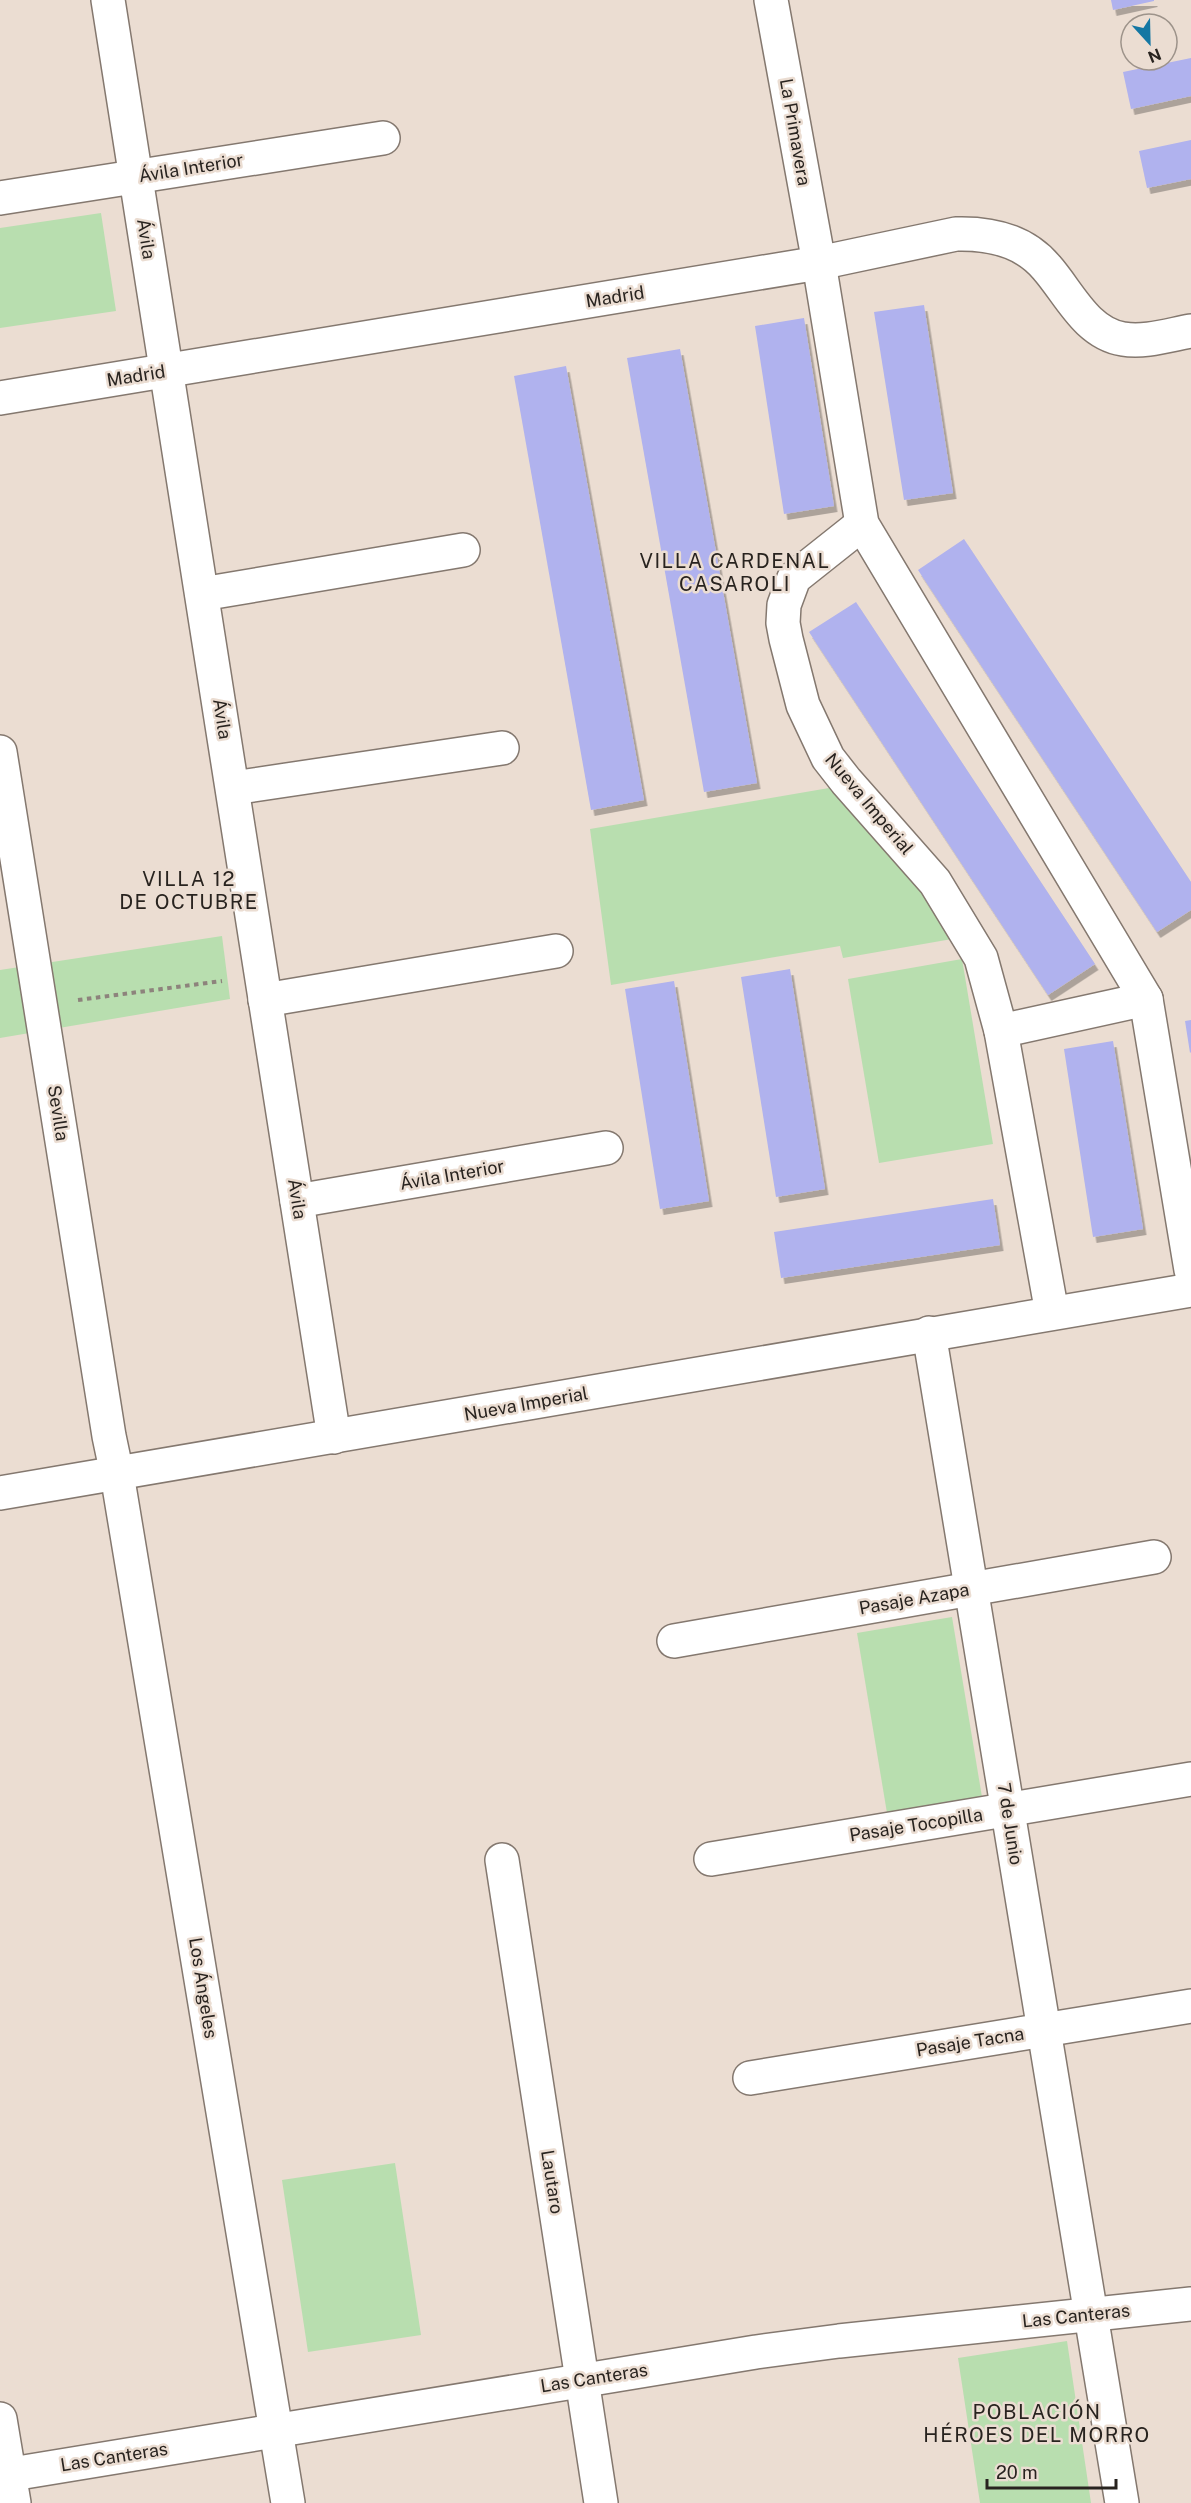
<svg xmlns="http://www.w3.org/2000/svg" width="1191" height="2503" font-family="'Public Sans',sans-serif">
  <defs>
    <filter id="shadow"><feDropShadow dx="3.5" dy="6" stdDeviation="0" flood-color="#0004"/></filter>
  </defs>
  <rect width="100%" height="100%" fill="#ebddd2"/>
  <g fill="#b8deaf">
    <path d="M101,213L116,311L0,328V228Z"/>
    <path d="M829,788L923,890L952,939L843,958L840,946L611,985L590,829Z"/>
    <path d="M222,936L230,999L0,1038V970Z"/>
    <path d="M962,959L993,1144L879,1163L848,979Z"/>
    <path d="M952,1617L982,1797L887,1813L857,1633Z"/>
    <path d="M395,2163L421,2335L308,2352L282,2180Z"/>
    <path d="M1067,2341L1091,2503H980L958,2358Z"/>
  </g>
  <g fill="#b0b2ee" filter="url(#shadow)">
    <path d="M1111,0H1154V1L1113,10Z"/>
    <path d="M1191,58V96L1131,109L1123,72Z"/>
    <path d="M1191,140V179L1147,188L1139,151Z"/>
    <path d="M924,305L953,493L904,500L874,312Z"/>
    <path d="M804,318L834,506L784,514L755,326Z"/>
    <path d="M680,349L757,783L704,792L627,358Z"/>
    <path d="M566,366L644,800L591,810L514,376Z"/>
    <path d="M964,539L1191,882V910L1157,932L918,570Z"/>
    <path d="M856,602L1095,964L1048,995L809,632Z"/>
    <path d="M790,969L825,1189L776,1197L741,977Z"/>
    <path d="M674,981L709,1201L660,1209L625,989Z"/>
    <path d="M1191,1020V1052L1190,1053L1185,1021Z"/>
    <path d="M1113,1041L1143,1229L1093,1237L1064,1049Z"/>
    <path d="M993,1199L1000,1245L781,1278L774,1232Z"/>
  </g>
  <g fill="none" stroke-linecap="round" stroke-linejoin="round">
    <g stroke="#84786f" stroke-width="36">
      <g id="street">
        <path d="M108,0L334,1437"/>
        <path d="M771,0L819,263L862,524L1146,999L1191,1270"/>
        <path d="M0,198L383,138"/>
        <path d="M0,398L819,263L956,234C990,233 1024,240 1047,268C1069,293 1086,333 1123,339C1144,343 1169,335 1191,331"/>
        <path d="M862,524L794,578L784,605L783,623L786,639L803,705L828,758L846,781L935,882L981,958L1001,1031L1052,1313"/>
        <path d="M202,594L463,550"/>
        <path d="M0,752L109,1436L117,1474L288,2503"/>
        <path d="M233,788L502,748"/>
        <path d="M265,1000L556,951"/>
        <path d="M1001,1031L1146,999"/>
        <path d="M297,1201L606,1148"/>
        <path d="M929,1333L1122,2503"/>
        <path d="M674,1641L1154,1557"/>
        <path d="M711,1859L1191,1779"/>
        <path d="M502,1860L601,2503"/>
        <path d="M750,2078L1191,2006"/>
        <path d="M0,2419L14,2503"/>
      </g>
    </g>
    <g stroke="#84786f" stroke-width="36">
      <g id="secondary">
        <path d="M0,1493L1191,1290"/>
        <path d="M0,2476L756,2352L839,2341L1191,2304"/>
      </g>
    </g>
    <path stroke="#8d837c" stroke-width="4" stroke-dasharray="4.5 4.5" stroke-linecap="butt" d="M78,1000L222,981"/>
    <use href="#street" stroke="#fff" stroke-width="33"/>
    <use href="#secondary" stroke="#fff" stroke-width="33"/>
  </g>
  <g text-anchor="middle" stroke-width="5" stroke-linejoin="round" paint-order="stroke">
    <g font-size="18" fill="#28231f" stroke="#ebddd2">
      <text transform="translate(795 132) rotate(80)" y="6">La Primavera</text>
      <text transform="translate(191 168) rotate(-9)" y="6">Ávila Interior</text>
      <text transform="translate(146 239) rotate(81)" y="6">Ávila</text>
      <text transform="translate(615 297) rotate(-9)" y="6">Madrid</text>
      <text transform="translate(136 376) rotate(-9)" y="6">Madrid</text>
      <text transform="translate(222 719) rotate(81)" y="6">Ávila</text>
      <text transform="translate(869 804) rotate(50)" y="6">Nueva Imperial</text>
      <text transform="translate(58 1113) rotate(81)" y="6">Sevilla</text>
      <text transform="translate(452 1175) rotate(-10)" y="6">Ávila Interior</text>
      <text transform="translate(297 1199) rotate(81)" y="6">Ávila</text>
      <text transform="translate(526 1404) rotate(-10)" y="6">Nueva Imperial</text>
      <text transform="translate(914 1599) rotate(-10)" y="6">Pasaje Azapa</text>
      <text transform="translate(1010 1824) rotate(81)" y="6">7 de Junio</text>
      <text transform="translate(916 1825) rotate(-9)" y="6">Pasaje Tocopilla</text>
      <text transform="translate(203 1988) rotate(81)" y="6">Los Ángeles</text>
      <text transform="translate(970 2042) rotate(-9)" y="6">Pasaje Tacna</text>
      <text transform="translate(552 2182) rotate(81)" y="6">Lautaro</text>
      <text transform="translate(1076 2316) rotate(-6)" y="6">Las Canteras</text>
      <text transform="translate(594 2378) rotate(-9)" y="6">Las Canteras</text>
      <text transform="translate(114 2457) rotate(-9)" y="6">Las Canteras</text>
    </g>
    <g font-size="20" letter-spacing="1.5" fill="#28231f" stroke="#ebddd2">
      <text x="735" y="568">VILLA CARDENAL<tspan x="735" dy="23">CASAROLI</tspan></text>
      <text x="189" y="886">VILLA 12<tspan x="189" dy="23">DE OCTUBRE</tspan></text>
      <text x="1037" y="2419">POBLACIÓN<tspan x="1037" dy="23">HÉROES DEL MORRO</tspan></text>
    </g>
  </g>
  <g transform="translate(1149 42) rotate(158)"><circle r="28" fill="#ebddd2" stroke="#9d938a" stroke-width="1.5"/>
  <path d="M0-4.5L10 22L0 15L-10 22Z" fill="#1477a3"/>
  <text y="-9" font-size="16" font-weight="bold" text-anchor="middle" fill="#28231f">N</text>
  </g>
  <path d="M987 2479v9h129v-9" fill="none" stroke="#28231f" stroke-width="3"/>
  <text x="996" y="2479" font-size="18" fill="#28231f" stroke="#ebddd2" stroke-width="4.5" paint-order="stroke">20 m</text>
</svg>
